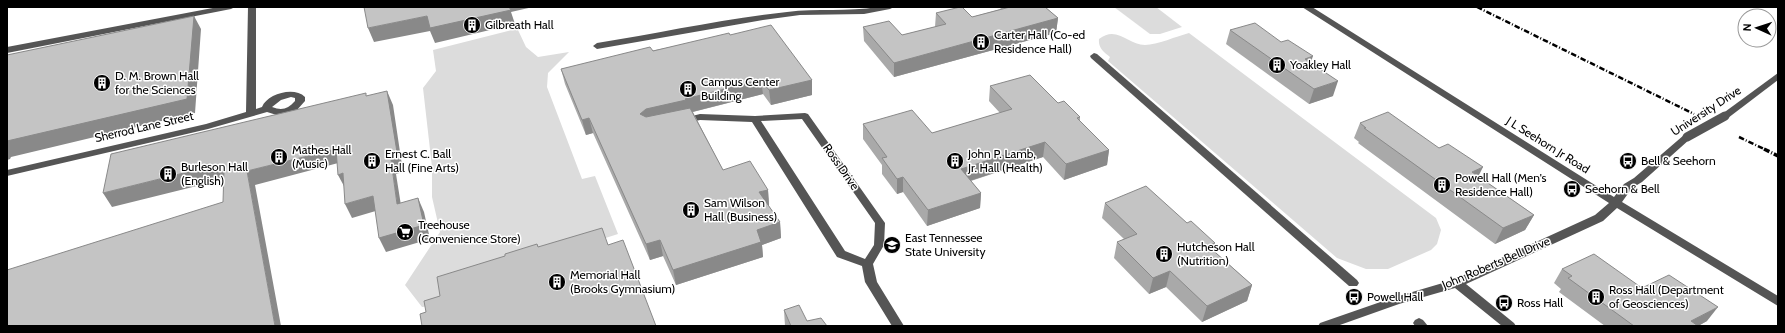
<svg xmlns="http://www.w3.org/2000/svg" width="1785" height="333" font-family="Cabin,sans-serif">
  <rect width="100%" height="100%" fill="#fff"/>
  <g fill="#dcdcdc">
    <path d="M1114,7H1156L1182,27L1160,34H1150Z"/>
    <path d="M516,29L518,30L526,47L538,57L569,52L548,73L547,87L582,179L595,176L618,234L444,290L431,306L422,307L405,285L440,232L432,197V167L423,88L436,71L433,50Z"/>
    <path d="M1189,33L1436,218L1441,230L1437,244L1431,250L1388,269H1366L1337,258L1108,61L1110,57C1104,52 1098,48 1099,39C1117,25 1128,45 1145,45C1157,45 1177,36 1189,33Z"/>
  </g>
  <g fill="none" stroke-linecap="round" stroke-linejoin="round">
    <g fill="#555" fill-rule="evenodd">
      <path d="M218,7H235L231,9L7,53V47Z"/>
      <path d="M248,7H256V109L262,107C267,94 294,86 305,97V101L296,111L283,115L280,116L267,112L208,129L7,176V170L206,124L246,112ZM291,97L295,98V101C288,109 282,111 272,107L281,100Z"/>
      <path d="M878,7H894L890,9L864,14L800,15L763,20L597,49L593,46L597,43C660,33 723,19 787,12C817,8 848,12 878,7Z"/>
      <path d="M1302,7H1312L1614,197L1624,184L1634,178L1684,135H1690L1692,137L1690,139L1642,182L1632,188L1622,202L1778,296V306L1617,208L1603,221L1466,284L1514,323L1516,326H1502L1455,288L1399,304L1337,326H1318L1320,323L1392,298L1453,280L1595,215L1609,203Z"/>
      <path d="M1094,53L1097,54L1357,280L1359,283L1357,286H1349L1091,58L1090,56Z"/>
      <path d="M1778,73V80L1728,118H1722L1720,116L1722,114Z"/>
      <path d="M805,113L808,114L885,223L884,245L873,264L877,282L904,326H892L865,282L862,266L837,257L752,122L700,120L683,124L678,121L680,119L700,114L755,116ZM802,119L875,223L874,245L865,259L845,251L761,121Z"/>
      <path d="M1419,318L1423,320L1428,326H1415L1413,323L1415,320Z"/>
    </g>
    <g stroke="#000" stroke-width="2.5" stroke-dasharray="5.5 2 1 2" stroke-linecap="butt">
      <path d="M1477,7L1694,114"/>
      <path d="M1739,137L1766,150"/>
    </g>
    <path stroke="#000" stroke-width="3.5" stroke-dasharray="6 2 1 2" stroke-linecap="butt" d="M1764,149L1778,156"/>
    <path stroke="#555" stroke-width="9" d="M1687,137L1725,116"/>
  </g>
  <g fill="#a9a9a9">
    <path d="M999,7H1045L1058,18L1056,33L894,77L864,41L863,27L902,35L935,27L936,13L972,17L1001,9Z"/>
    <path d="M1230,30L1311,63L1333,96L1309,104L1226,44Z"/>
    <path d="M730,35L812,80V95L771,105L763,94L693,112L723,170L768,190L769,205H768L780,222L781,238L762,245L763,257L676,285L663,256L650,260L593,133L586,135L565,84L561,69Z"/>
    <path d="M990,86L1058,103L1080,117V121L1109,150L1107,165L1064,180L1043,157L971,181L981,193L980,208L927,226L903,192L897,194L882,174V165L863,139V124L932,133L1000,113L989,101Z"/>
    <path d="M1360,123L1478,176L1534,215L1525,230L1495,244L1358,143L1359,142L1354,138Z"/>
    <path d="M1105,203L1213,250L1252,285L1247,301L1202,322L1166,287L1149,294L1114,258L1117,242L1124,239L1102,218Z"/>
    <path d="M1562,269L1642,288L1707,321L1698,326H1605L1559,292L1561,289L1554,283Z"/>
    <path d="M784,310L807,321L827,326H785Z"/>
  </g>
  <g fill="#898989">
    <path d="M509,7H533L511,12L515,24L435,43L430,31L374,42L368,28L427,16Z"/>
    <path d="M194,16L201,29L195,113L11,157L10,159L7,160V141Z"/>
    <path d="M1058,18L1056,33L894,77V63Z"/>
    <path d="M1313,56L1308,71L1305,59Z"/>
    <path d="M761,80L763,94L688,113L643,129L640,114L646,109Z"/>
    <path d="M812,80V95L771,105L769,90Z"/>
    <path d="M1338,81L1333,96L1309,104L1314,89Z"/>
    <path d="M387,91L393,105L403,172L396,174L403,218L397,204L391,160Z"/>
    <path d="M589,118L593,133L586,135L582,120Z"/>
    <path d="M1045,142L1043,157L960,184L961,169Z"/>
    <path d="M336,149L342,162L255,185L281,326H275L247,171Z"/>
    <path d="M1109,150L1107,165L1064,180L1066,164Z"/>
    <path d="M216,165L224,169V185L221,180L112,207L103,193Z"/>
    <path d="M1483,167L1475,183L1472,172Z"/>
    <path d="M343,173L345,188L338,175Z"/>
    <path d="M903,177V192L897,194V179Z"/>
    <path d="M768,190L769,205L761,208L759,192Z"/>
    <path d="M981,193L980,208L927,226L928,210Z"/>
    <path d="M373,196L379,210L352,218L345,204Z"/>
    <path d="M418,198L424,212L430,239L386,252L379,238Z"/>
    <path d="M1534,215L1525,230L1495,244L1503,228Z"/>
    <path d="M780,222L781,238L762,245L763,257L676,285L673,270L757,230Z"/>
    <path d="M660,240L663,256L650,260L646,244Z"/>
    <path d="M1215,243L1210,259L1208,246Z"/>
    <path d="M1170,271L1166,287L1149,294L1153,278Z"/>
    <path d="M1252,285L1247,301L1202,322L1207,306Z"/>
    <path d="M1718,307L1707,321L1698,326L1691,321Z"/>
  </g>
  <g fill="#c4c4c4" stroke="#898989">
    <path d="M364,7H509L511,10L430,28L427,16L368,28Z"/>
    <path d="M960,7H962L972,17L1010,7H1045L1058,18L894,63L863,27L889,21L902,35L946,24L936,13Z"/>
    <path d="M194,16L187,99L7,141V55Z"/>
    <path d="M1255,23L1281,42L1288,40L1313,56L1305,59L1338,81L1314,89L1230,30Z"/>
    <path d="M771,25L812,80L769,90L761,80L685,99L686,100L646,109L640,114L646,117L690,108L723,170L750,161L768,190L759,192L780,222L757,230L761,242L673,270L660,240L646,244L589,118L582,120L561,69L650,47L653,51L729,33L730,35Z"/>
    <path d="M1030,75L1058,103L1064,101L1080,117L1077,118L1109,150L1066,164L1045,142L961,169L981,193L928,210L903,177L897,179L882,158L887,157L863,124L912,110L932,133L1012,109L990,86Z"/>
    <path d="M387,91L398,158L391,160L397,204L418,198L424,225L379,238L373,196L345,204L343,173L338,175L336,149L247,171L275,326H7V270L223,202L224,169L216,171V165L103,193L111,154L366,93V96Z"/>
    <path d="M1388,112L1439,148L1448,144L1483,167L1472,172L1534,215L1503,228L1364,128H1366L1360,123Z"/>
    <path d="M1146,186L1187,223L1191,221L1215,243L1208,246L1252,285L1207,306L1170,271L1153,278L1117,242L1137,234L1105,203Z"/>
    <path d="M602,228L608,245L623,240L656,326H422L420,314L426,312L424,301L440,296L437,277L505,256V254L537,244L538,247Z"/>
    <path d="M1594,254L1642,288L1669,275L1718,307L1691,321L1698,326H1634L1568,278L1572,276L1562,269Z"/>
    <path d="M799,305L807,321L821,318L827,326H791L784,310Z"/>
  </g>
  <defs>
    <g id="building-disc" transform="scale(0.9)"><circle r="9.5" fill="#000" stroke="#fff"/><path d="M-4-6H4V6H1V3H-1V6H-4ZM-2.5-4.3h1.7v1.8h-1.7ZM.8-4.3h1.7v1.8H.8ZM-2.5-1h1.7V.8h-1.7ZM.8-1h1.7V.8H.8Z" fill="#fff"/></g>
    <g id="bus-disc" transform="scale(0.9)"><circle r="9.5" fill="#000" stroke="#fff"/><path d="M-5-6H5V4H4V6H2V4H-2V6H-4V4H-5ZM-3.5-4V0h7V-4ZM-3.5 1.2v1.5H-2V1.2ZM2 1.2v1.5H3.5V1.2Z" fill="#fff"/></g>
    <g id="supermarket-disc" transform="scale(0.9)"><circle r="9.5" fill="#000" stroke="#fff"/><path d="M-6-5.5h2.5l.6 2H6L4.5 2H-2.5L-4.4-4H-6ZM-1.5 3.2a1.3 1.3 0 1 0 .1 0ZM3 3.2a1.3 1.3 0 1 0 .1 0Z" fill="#fff"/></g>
    <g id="university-disc" transform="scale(0.9)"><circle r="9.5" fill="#000" stroke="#fff"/><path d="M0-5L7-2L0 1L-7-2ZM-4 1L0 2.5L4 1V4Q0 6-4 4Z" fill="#fff"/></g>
  </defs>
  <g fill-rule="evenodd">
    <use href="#building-disc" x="472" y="25"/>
    <use href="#building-disc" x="981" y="42"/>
    <use href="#building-disc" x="1277" y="65"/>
    <use href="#building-disc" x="102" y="83"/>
    <use href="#building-disc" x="688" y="89"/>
    <use href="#building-disc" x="279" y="157"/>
    <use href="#building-disc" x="372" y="161"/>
    <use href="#building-disc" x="955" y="161"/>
    <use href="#bus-disc" x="1628" y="161"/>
    <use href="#building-disc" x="168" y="174"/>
    <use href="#building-disc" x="1442" y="185"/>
    <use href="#bus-disc" x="1572" y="189"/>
    <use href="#building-disc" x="691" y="210"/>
    <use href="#supermarket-disc" x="405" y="232"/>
    <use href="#university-disc" x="892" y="245"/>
    <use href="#building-disc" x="1164" y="254"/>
    <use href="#building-disc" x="557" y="282"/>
    <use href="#bus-disc" x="1354" y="297"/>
    <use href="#building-disc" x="1596" y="297"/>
    <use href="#bus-disc" x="1504" y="303"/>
  </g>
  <g text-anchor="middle" stroke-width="3" stroke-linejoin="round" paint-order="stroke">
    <g font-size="12" fill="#000" stroke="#fff" text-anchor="start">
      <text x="485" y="29">Gilbreath Hall</text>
      <text x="994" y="39">Carter Hall (Co-ed<tspan x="994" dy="14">Residence Hall)</tspan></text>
      <text x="1290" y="69">Yoakley Hall</text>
      <text x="115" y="80">D. M. Brown Hall<tspan x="115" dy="14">for the Sciences</tspan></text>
      <text x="701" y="86">Campus Center<tspan x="701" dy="14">Building</tspan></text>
      <text x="292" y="154">Mathes Hall<tspan x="292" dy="14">(Music)</tspan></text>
      <text x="385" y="158">Ernest C. Ball<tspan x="385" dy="14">Hall (Fine Arts)</tspan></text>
      <text x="968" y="158">John P. Lamb,<tspan x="968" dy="14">Jr. Hall (Health)</tspan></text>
      <text x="1641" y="165">Bell &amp; Seehorn</text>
      <text x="181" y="171">Burleson Hall<tspan x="181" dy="14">(English)</tspan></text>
      <text x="1455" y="182">Powell Hall (Men's<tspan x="1455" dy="14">Residence Hall)</tspan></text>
      <text x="1585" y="193">Seehorn &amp; Bell</text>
      <text x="704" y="207">Sam Wilson<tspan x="704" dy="14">Hall (Business)</tspan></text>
      <text x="418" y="229">Treehouse<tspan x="418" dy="14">(Convenience Store)</tspan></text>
      <text x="905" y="242">East Tennessee<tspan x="905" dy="14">State University</tspan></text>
      <text x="1177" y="251">Hutcheson Hall<tspan x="1177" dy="14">(Nutrition)</tspan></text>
      <text x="570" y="279">Memorial Hall<tspan x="570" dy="14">(Brooks Gymnasium)</tspan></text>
      <text x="1609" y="294">Ross Hall (Department<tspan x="1609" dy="14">of Geosciences)</tspan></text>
      <text x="1367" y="301">Powell Hall</text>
      <text x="1517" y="307">Ross Hall</text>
    </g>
    <g font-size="12" fill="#000" stroke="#fff">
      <text transform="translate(1706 111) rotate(-33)" y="4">University Drive</text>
      <text transform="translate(144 127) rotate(-13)" y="4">Sherrod Lane Street</text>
      <text transform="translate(1548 145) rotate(32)" y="4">J L Seehorn Jr Road</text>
      <text transform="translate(841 167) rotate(55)" y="4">Ross Drive</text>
      <text transform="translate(1496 263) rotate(-23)" y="4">John Roberts Bell Drive</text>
    </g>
  </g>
  <rect width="1785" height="333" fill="none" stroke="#000000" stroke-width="16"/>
  <g transform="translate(1757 28) rotate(273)"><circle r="19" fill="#ffffff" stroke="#999999"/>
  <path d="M0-3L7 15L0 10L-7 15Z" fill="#000000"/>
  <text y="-6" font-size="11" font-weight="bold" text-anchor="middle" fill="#000000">N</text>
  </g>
</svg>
